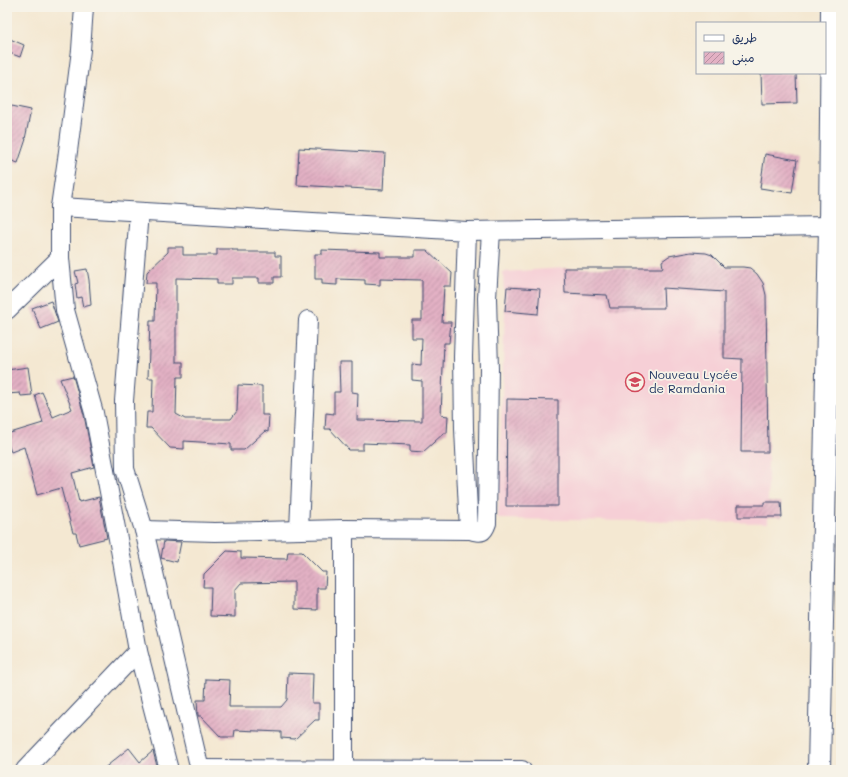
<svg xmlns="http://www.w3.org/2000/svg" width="848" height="777" font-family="Mali,'Playpen Sans Arabic',sans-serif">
  <defs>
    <pattern id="building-hatch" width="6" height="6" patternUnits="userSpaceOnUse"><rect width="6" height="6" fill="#e3b1c4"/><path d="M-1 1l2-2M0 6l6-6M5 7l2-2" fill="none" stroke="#b790a2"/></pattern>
  </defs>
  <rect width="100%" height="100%" fill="#f7f3e8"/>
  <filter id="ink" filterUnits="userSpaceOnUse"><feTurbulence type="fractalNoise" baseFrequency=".025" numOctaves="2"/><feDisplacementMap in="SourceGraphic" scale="8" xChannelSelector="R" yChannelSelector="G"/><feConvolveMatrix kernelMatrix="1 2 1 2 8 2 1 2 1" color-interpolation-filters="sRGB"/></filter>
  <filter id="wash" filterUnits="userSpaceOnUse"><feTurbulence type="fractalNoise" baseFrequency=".012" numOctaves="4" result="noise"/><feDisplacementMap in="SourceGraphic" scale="16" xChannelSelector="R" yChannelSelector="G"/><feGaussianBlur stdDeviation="0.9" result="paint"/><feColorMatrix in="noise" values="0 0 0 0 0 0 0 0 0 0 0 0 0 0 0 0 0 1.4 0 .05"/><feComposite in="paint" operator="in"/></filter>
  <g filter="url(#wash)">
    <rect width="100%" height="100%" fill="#f4e8d2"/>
    <path fill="#f6cfd6" d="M691,252L706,253L718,267H743L750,268L766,295L768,452V523L498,519L505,311L503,272L564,268H663L662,261L669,256Z"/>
    <g id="blocks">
      <g fill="url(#building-hatch)">
        <path d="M10,39L24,45L20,57L7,52V47Z"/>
        <path d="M761,73H796L797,103L762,104Z"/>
        <path d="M7,105L31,110L25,139H26L18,163L7,159Z"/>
        <path d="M299,148L385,153L383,190L297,185Z"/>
        <path d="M765,154L797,160L792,193L760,188Z"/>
        <path d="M168,247H183V255H217V249H232V250H238V252H275V256H281V277H274V283H259V278H232V284H217V279L176,278V362H183V377H177L176,414L185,419H231L237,411L238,385L262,386V415H269L268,432L265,431L244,450H231V444L184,441V449L170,448L151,428H146L147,412H152L153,378H148L150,321H155L156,283H146L147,272L168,252Z"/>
        <path d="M322,250L380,252V257H415V250H427L452,273L451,286H444L442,322H451L449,343H444L441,415L448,416L447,433H444L423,452L410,451V445L363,443V450H349L330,429H325L326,413L334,414V392H340L339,362H352V392L358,393L357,420L422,421V381L412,380V364L421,365L422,338H412V320H422V280L380,279V285L365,284V280L337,279V285L322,284V279H315V254H322Z"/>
        <path d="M691,252L706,253L712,255L724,267H743L750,268L757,274L763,283L766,295L768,452H741L742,359L724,358V292L663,288L664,308H610L607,295L565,293L564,268H663L662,261L669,256Z"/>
        <path d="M87,269L89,280L91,305L83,307L81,297L77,298L75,284L78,283L75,271Z"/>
        <path d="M507,287L540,289L538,314L505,311Z"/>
        <path d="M51,301L58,322L41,329L32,308Z"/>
        <path d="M28,367L32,395L21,396L20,393L7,394V370Z"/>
        <path d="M73,376L84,415L94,467L72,473L79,502L99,497L107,538L79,545L76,533H73L61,488L37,495L24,447L11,452L7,441V434L43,423L35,395L42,392L53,417L72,409L60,379Z"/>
        <path d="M507,399L558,400V506H506Z"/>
        <path d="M764,502H781L782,517H738V505H764Z"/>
        <path d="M164,541L181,542L177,562L161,558Z"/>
        <path d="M227,551L241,552V558L287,559L288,552H302L322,572H326L325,588H317V610L294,609V582L241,583L235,590V617L210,616L211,587H203L204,574Z"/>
        <path d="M288,673L313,674L312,703H319V720H315L295,739L281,738V732L235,730L234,737H221L201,716H198L197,700H205L206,679L230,680L229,707H281L287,700Z"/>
        <path d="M129,748L140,762L153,751L157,766L152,770H102Z"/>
      </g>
    </g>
  </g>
  <g filter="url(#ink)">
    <use href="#blocks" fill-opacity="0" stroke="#3c4b6f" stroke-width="1"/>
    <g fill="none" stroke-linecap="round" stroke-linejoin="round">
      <g stroke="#3c4b6f" stroke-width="20">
        <g id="minor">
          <path d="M84,7L81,50L67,159L60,207V258L65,310L94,413L119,544L138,651L169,770"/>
          <path d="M60,207L467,231L830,226"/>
          <path d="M139,212L124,401L125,469L144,530L200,770"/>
          <path d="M467,231L463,357L464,429L469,530"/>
          <path d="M7,310L60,258"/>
          <path d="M344,529V769"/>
          <path d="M144,530L215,532L344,529L469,530C480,532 483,535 487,523L489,369L487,298L491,231"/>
          <path d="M299,530L308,320"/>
          <path d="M200,769L522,770"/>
          <path d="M25,770L138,651"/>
        </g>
      </g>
      <g stroke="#3c4b6f" stroke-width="24">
        <path id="major" d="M819,770L830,226L832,7"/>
      </g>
      <use href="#minor" stroke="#fff" stroke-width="18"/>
      <use href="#major" stroke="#fff" stroke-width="22"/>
    </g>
  </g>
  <defs>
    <g id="school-ring" transform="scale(1)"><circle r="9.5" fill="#f7f3e8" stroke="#d1495b" stroke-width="1.5"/><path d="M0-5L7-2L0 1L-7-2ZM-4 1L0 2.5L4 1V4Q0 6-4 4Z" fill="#d1495b"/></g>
  </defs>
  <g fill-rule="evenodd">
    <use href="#school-ring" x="635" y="382"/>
  </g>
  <g text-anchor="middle" stroke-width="3.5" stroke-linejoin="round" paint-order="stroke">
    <g font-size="12" fill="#1b2f5e" stroke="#f7f3e8" text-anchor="start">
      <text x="649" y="379">Nouveau Lycée<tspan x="649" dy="14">de Ramdania</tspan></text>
    </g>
  </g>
  <rect width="848" height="777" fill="none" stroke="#f7f3e8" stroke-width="24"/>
  <rect x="696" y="22" width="130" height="52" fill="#f7f3e8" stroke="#9fa5b1"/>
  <rect x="704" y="35" width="20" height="6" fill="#ffffff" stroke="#9fa5b1"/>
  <text x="732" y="42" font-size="12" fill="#1b2f5e">طريق</text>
  <rect x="704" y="52" width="20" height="12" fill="url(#building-hatch)" stroke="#9fa5b1"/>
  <text x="732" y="62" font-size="12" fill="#1b2f5e">مبنى</text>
</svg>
